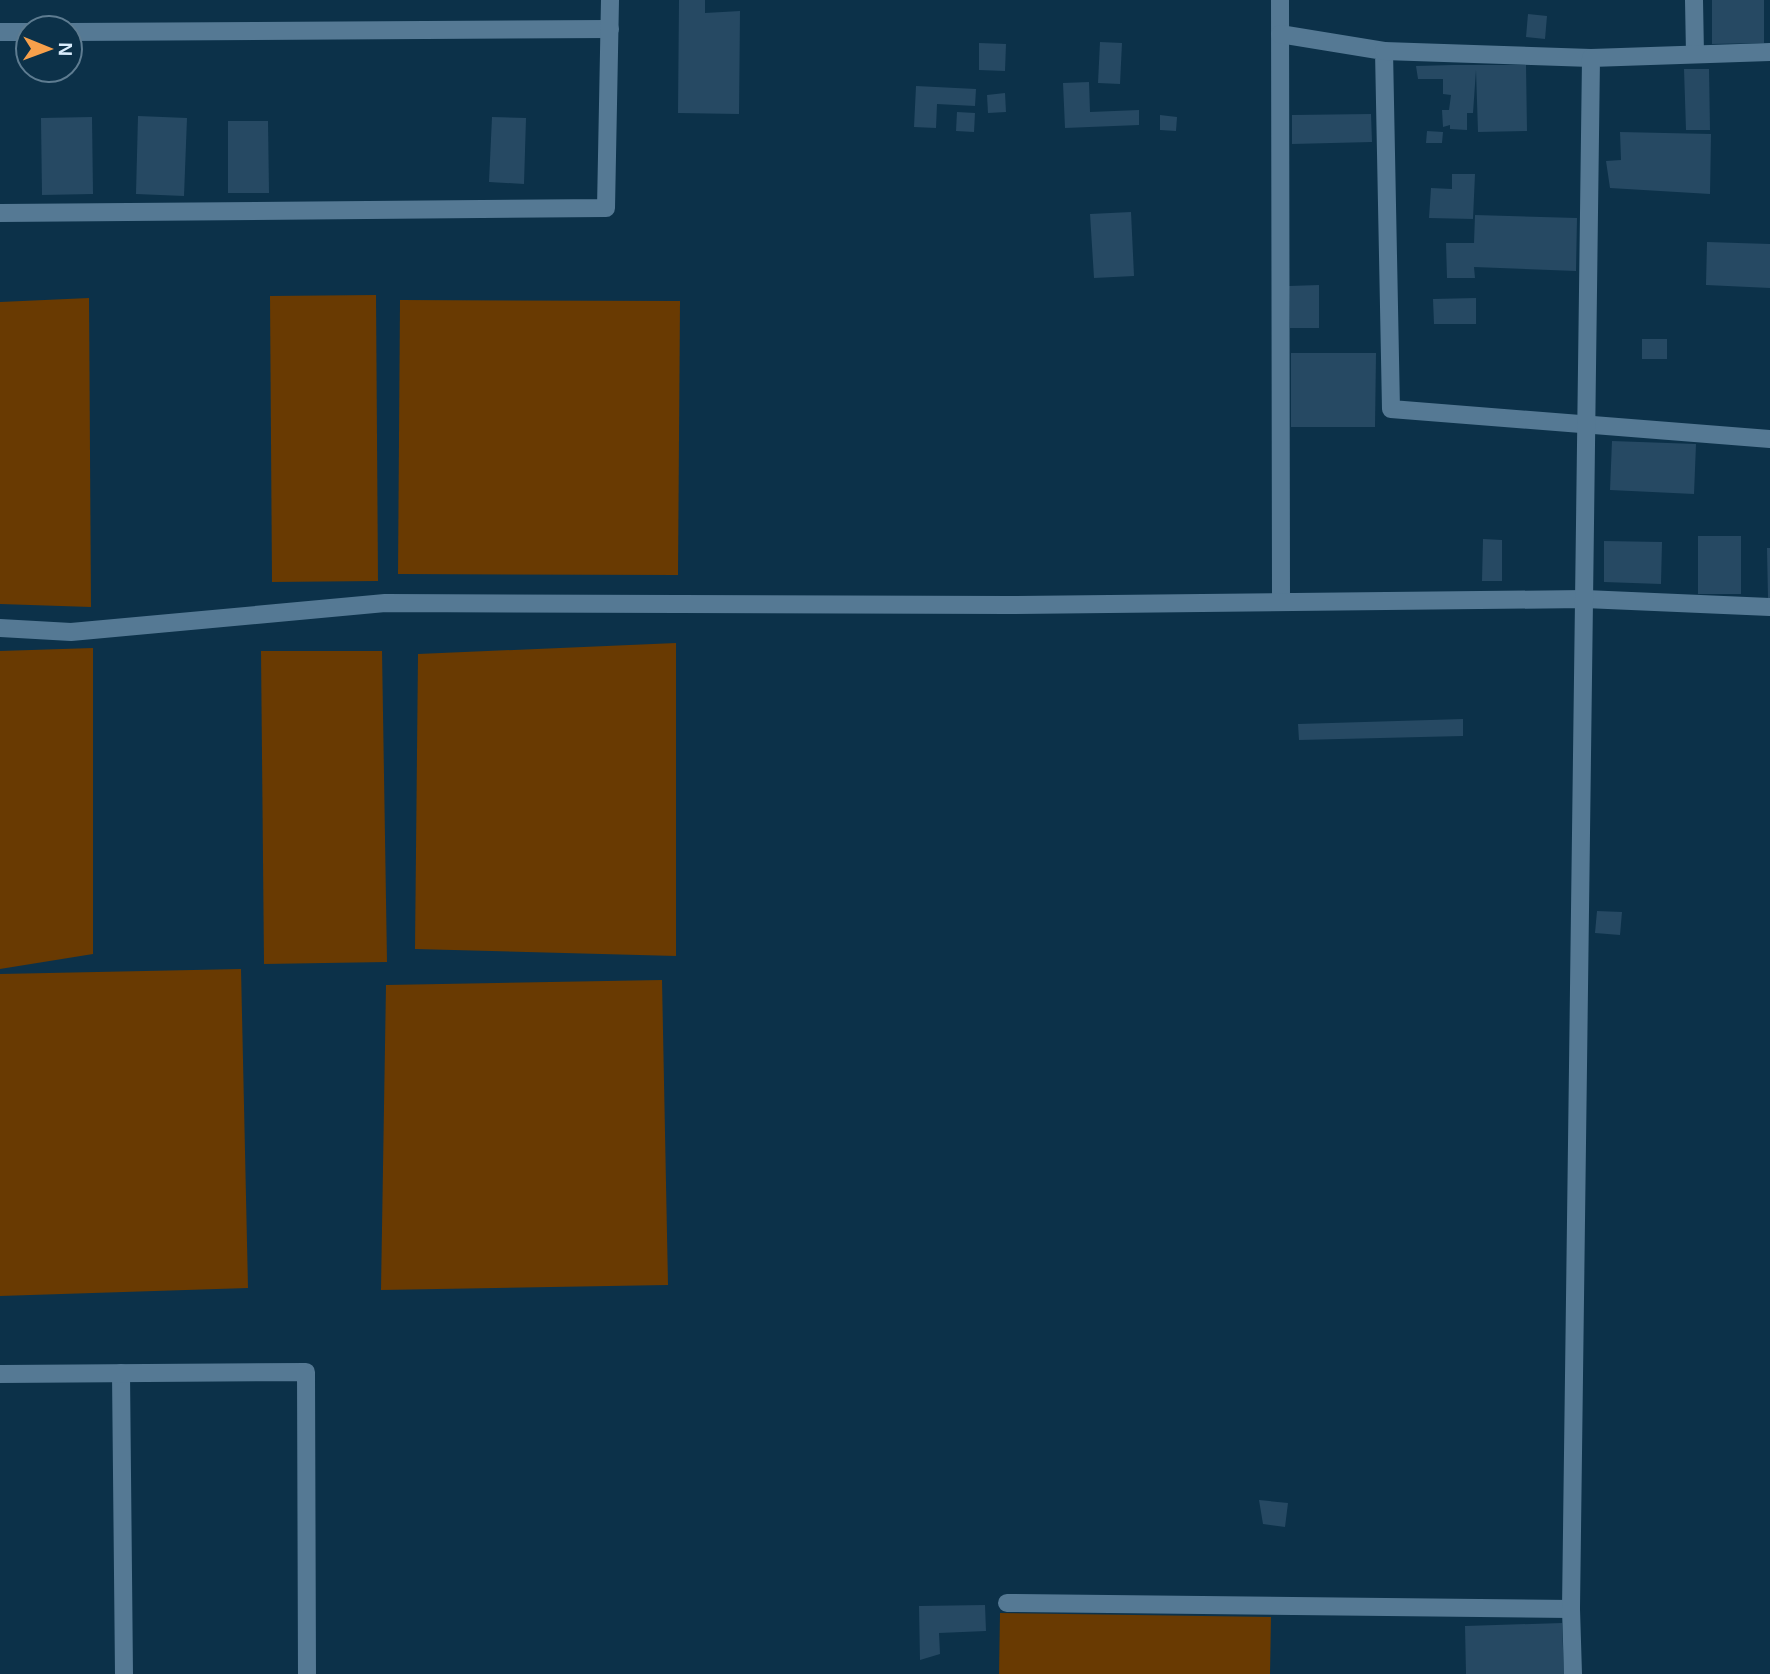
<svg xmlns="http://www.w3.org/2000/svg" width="1770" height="1674" font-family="Helvetica,sans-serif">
  <rect width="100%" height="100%" fill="#0c3149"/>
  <g fill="#693a02">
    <path d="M376,295L378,581L272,582L270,296Z"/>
    <path d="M89,298L91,607L0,604V302Z"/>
    <path d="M400,300L680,301L678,575L398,574Z"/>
    <path d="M676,643V956L415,949L418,654Z"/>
    <path d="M93,648V954L0,969V651Z"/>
    <path d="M261,651H382L387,962L264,964Z"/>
    <path d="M241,969L248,1288L0,1296V974Z"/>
    <path d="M662,980L668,1285L381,1290L386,985Z"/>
    <path d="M1000,1613L1271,1617L1270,1674H999Z"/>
  </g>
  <g fill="#264963">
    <path d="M679,0H705V13L740,11L739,114L678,113Z"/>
    <path d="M1712,0H1764V43L1712,44Z"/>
    <path d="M1528,14L1547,16L1545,39L1526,37Z"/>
    <path d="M1100,42L1122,43L1120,84L1098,83Z"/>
    <path d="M979,43L1006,44L1005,71L979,70Z"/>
    <path d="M1453,65H1526L1527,131L1478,132L1476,70L1473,113H1467V130L1450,129V125L1443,127L1442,110H1449L1451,95L1443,94V79H1418L1416,66Z"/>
    <path d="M1684,69H1709L1710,130H1686Z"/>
    <path d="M1089,82L1090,112L1139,110V125L1065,128L1063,83Z"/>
    <path d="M916,86L976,89L975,106L937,104L936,128L914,127Z"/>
    <path d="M1005,93L1006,112L988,113L987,95Z"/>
    <path d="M957,112L975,113L974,132L956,131Z"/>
    <path d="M1371,114L1372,142L1292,144V115Z"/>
    <path d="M1160,115L1177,117L1176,131L1160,130Z"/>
    <path d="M138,116L187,118L184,196L136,194Z"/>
    <path d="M92,117L93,194L42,195L41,118Z"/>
    <path d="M492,117L526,118L524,184L489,182Z"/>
    <path d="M228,121H268L269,193H228Z"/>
    <path d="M1427,131L1443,132L1442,143H1426Z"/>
    <path d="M1620,132L1711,134L1710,194L1610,188L1606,161L1621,160Z"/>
    <path d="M1452,174H1475L1473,219L1429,218L1431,188L1452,189Z"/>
    <path d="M1131,212L1134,276L1094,278L1090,214Z"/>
    <path d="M1475,215L1577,218L1576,271L1474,267L1475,278H1447L1446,243H1474Z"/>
    <path d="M1707,242L1770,244V288L1706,285Z"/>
    <path d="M1319,285V328H1290L1289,286Z"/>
    <path d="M1476,298V324H1434L1433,299Z"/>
    <rect x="1642" y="339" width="25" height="20"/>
    <path d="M1291,353H1376L1375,427H1291Z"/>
    <path d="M1612,441L1696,444L1694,494L1610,490Z"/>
    <rect x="1698" y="536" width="43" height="58"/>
    <path d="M1483,539L1502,540V581H1482Z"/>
    <path d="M1604,541L1662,542L1661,584L1604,582Z"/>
    <path d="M1767,548H1770V598H1768Z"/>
    <path d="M1463,719V736L1299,740L1298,724Z"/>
    <path d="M1597,911L1622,912L1620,935L1595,933Z"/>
    <path d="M1259,1500L1288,1503L1285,1527L1263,1524Z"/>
    <path d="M985,1605L986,1631L939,1633L940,1654L920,1660L919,1606Z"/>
    <path d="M1562,1623L1564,1674H1466L1465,1626Z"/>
  </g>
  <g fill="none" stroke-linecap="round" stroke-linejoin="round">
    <g stroke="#557994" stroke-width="18">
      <path d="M1280,0L1281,602"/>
      <path d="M1694,0L1695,54"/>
      <path d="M0,32H28"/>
      <path d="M70,32L610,29"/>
      <path d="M1280,34L1384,51L1391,409L1770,439"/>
      <path d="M1384,51L1591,58"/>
      <path d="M0,213L606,208L610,0"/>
      <path d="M0,628L71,632L385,603L1009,605L1585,599L1770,607"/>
      <path d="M121,1373L124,1674"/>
      <path d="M0,1374L306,1372L307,1674"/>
      <path d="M1007,1603L1571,1609"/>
      <path d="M1573,1674L1571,1609L1591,58L1770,52"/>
    </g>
  </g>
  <g transform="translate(49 49) rotate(91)"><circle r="33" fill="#0c3149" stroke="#5e7c91" stroke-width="2"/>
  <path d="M0-5L12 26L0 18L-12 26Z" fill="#f8a04b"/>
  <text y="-10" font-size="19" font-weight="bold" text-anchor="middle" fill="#d9ecfc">N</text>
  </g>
</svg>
